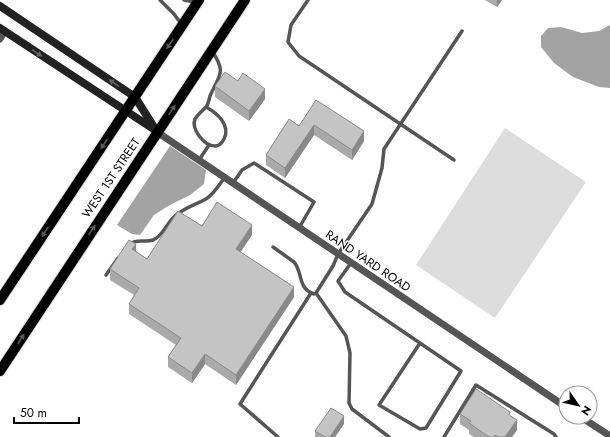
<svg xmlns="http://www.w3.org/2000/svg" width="610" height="437" font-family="Jost,sans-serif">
  <rect width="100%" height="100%" fill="#fff"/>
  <path fill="#dcdcdc" d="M505,128L586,182L495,318L416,265Z"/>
  <g fill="#a3a3a3">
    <path d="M610,25V88L599,87L573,77L554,63L541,47V36L548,28L561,27L582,33L599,31Z"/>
    <path d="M170,146L206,170L204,184L190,195L168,206L154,215L140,235L132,234L117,225Z"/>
  </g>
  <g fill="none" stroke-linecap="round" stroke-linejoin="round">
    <g stroke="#dbdbdb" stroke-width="12">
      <g id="primary">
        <path d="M0,300L199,0"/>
        <path d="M0,371L245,0"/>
      </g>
    </g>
    <g stroke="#555" stroke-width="3.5">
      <path d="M160,0L174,14L182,25"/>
      <path d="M184,0L195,2"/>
      <path d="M308,0L291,25L288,42L299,56L454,160"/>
      <path d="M206,107C217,113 231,125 224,139C222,143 219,146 215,146C204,146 191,129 195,119C198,114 202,111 206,107C208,105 209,100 210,96C219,75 227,73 212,51"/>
      <path d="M199,160L209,145"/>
      <path d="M233,183L242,170L254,163L314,202L299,228"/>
      <path d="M129,244C139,238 144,243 153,240C162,237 167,223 174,217C183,208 195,205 206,199C214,194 219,185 225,177"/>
      <path d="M273,247L294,262C303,272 297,288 314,294L316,293L333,266L338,254L372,204L382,168L384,149L462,31"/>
      <path d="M351,263L338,281L345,292L461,371L426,428L420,429L379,405L420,343"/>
      <path d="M106,275L118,258"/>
      <path d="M316,293L346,336L350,353L349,403L352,409L389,437"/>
      <path d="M278,437L240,404L311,293"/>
      <path d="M444,437L476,385L554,434L556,437"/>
    </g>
    <g stroke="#555" stroke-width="7">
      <path d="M0,39L5,31"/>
      <path d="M157,132L566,407"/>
      <path d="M581,417L610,436"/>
    </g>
    <g stroke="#222" stroke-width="8">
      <path d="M0,6L135,97L157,132"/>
      <path d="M0,28L155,130"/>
    </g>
    <use href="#primary" stroke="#000" stroke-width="10"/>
  </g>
  <g fill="#a9a9a9">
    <path d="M485,0H502L497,7Z"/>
    <path d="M215,86L265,99L249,121L215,97Z"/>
    <path d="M316,100L364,141L352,160L314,135L285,178L266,165V155L299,126Z"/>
    <path d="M252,235L240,252L294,297L236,385L205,364L192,383L168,367V357L176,345L129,314V304L134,295L110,280V269L136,251L147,259Z"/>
    <path d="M460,414L510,416L517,430L512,437H474L469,434V430L460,424Z"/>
    <path d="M344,424L335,437H315V431Z"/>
  </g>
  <g fill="#898989">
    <path d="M497,0H502L497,7Z"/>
    <path d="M265,89V99L249,121V111Z"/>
    <path d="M314,125V135L285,178V168Z"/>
    <path d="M364,131V141L352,160V150Z"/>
    <path d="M252,225V235L236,259V249Z"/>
    <path d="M136,244V255L132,249Z"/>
    <path d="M294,287V297L236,385V375Z"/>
    <path d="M205,354V364L192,383V373Z"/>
    <path d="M344,416V424L335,437H330Z"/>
    <path d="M517,420V430L512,437H505Z"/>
  </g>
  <g fill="#c4c4c4" stroke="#898989">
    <path d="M225,72L238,81L243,73L265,89L249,111L215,86Z"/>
    <path d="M316,100L364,131L352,150L314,125L285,168L266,155L289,119L299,126Z"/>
    <path d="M217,202L252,225L236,249L294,287L236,375L205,354L192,373L168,357L181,338L129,304L139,288L110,269L129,240L136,244L132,249L147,259L178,211L202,226Z"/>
    <path d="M476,389L510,412L509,415L517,420L505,437H498L495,435L494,437H489L469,423L471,421L460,414Z"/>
    <path d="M331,408L344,416L330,437H325L315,431Z"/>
  </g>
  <defs><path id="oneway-solid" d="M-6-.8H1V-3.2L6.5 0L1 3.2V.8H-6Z"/></defs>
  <g fill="#595959">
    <use href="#oneway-solid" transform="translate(170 44) rotate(124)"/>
    <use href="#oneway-solid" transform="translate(172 110) rotate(-56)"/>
    <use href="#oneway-solid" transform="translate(104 144) rotate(124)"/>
    <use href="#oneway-solid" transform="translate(92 230) rotate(-56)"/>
    <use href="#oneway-solid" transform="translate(45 232) rotate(124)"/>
    <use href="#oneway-solid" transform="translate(21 339) rotate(-57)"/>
  </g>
  <g fill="#646464">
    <use href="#oneway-solid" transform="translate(37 53) rotate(34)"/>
    <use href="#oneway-solid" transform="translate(114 83) rotate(-146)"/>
  </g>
  <g text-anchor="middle" stroke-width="3" stroke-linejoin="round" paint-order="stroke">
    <g font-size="12" fill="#000" stroke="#fff">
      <text transform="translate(111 178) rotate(-56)" y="4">WEST 1ST STREET</text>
      <text transform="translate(368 261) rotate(34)" y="4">RAND YARD ROAD</text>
    </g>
  </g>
  <g transform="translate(578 405) rotate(124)"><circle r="19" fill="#ffffff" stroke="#999999"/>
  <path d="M0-3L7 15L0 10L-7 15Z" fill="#000000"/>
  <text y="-6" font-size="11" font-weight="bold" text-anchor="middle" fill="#000000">N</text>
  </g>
  <path d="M14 417v6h65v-6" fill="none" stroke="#000000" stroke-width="2"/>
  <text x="20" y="417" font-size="12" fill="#000000" stroke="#ffffff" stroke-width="3" paint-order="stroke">50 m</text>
</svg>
